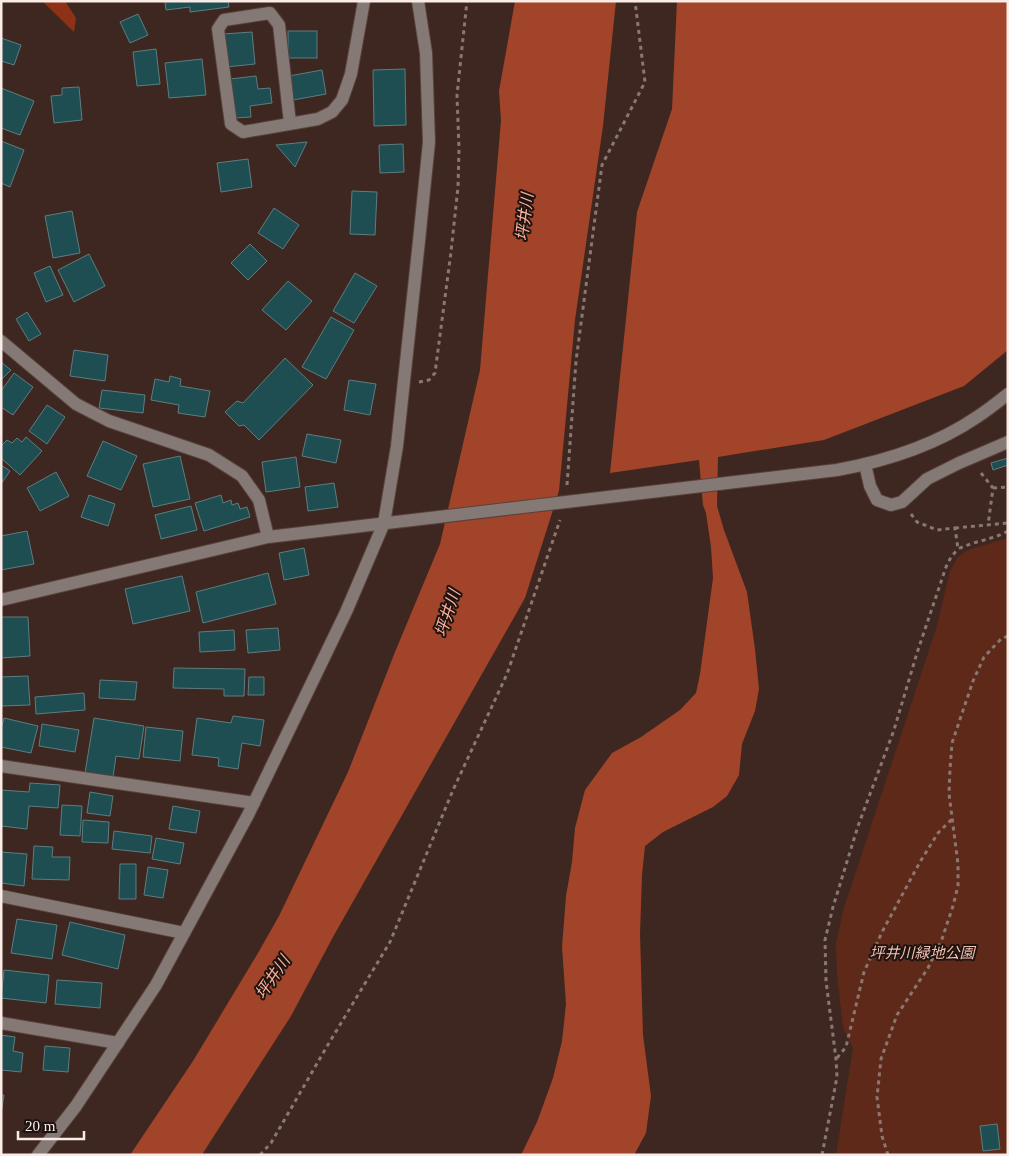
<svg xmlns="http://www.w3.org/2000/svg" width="1009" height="1156" font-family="'Times New Roman','Noto Sans JP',serif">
  <rect width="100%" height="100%" fill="#3e2720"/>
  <path fill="#5f2919" d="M1008,538V1155H836L853,1048L843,1027L837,975L836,944L843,911L937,626L950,571L958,557L968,550Z"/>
  <path fill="#8d3216" d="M42,1H65L76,18L74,32Z"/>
  <g fill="#a14429">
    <path d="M515,1H616L603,126L575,320L559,491L525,598L333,937L291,1016L203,1153L202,1155H130L193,1061L258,953L279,916L348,772L395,652L440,544L480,370L501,120L499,91Z"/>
    <path d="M677,1H1008V350L964,386L824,440L718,457L717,506L724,530L747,592L755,649L759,689L755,711L742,744L739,775L727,796L713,807L663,832L645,846L642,875L640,934L643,1035L651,1096L646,1133L634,1155H521L537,1122L553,1078L562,1041L566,1004L562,947L566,896L572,862L575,828L585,790L612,753L641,737L680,710L696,693L700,674L713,578L711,547L706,513L703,505L699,460L610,473L637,212L672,109Z"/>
  </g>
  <g fill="#1e4e52" stroke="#5d7d80">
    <path d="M165,1H228L229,7L190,12V7L166,10Z"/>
    <path d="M138,14L148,35L130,43L120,22Z"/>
    <rect x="288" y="31" width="29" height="27"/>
    <path d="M252,32L255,64L226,67L223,34Z"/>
    <path d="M1,38L21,45L14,65L1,61Z"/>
    <path d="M156,49L160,84L137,86L133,52Z"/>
    <path d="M202,59L206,95L169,98L165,63Z"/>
    <path d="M405,69L406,125L374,126L373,70Z"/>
    <path d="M322,70L326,94L293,100L289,76Z"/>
    <path d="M256,76L258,89L270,88L272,103L250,106L251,117L234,118L230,79Z"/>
    <path d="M79,87L82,120L54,123L51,96L62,95V88Z"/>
    <path d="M1,88L34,101L20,135L1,128Z"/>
    <path d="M1,141L24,150L10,187L1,183Z"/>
    <path d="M307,142L295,167L276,145Z"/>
    <path d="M403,144L404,172L380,173L379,145Z"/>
    <path d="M248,159L252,187L221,192L217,163Z"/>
    <path d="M352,191L377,192L375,235L350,234Z"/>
    <path d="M274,208L299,225L283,249L258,233Z"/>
    <path d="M72,211L80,253L53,258L45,216Z"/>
    <path d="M250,244L267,261L248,280L231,263Z"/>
    <path d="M89,254L105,286L74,302L58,270Z"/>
    <path d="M50,266L63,295L46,302L34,273Z"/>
    <path d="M355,273L377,286L354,323L333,311Z"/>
    <path d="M288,281L312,301L286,330L262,310Z"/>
    <path d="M27,312L41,334L29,341L16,319Z"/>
    <path d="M331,317L354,330L326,379L302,367Z"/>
    <path d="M74,350L108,355L105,381L70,376Z"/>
    <path d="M285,358L313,385L259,440L244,425L239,426L225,412L237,401L243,403Z"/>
    <path d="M1,362L11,370L1,380Z"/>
    <path d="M14,373L33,387L13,415L1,407V391Z"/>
    <path d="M170,376L181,379L180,386L210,391L205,417L178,413L179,405L151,400L155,379L169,382Z"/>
    <path d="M349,380L376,384L370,415L344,410Z"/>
    <path d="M102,390L145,395L143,413L99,408Z"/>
    <path d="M47,405L65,417L47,444L29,431Z"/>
    <path d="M307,434L341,440L336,463L302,456Z"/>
    <path d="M26,437L42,451L20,475L1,458V446L7,440L12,443L17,438L22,442Z"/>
    <path d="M103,441L137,456L121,490L87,476Z"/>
    <path d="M180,456L190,499L153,507L143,464Z"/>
    <path d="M296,457L300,487L266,492L262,462Z"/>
    <path d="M1008,458V465L993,470L991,463Z"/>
    <path d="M1,465L10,471L1,484Z"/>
    <path d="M56,472L69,496L40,511L27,488Z"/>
    <path d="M334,483L338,507L308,511L305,487Z"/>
    <path d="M89,495L115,504L108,526L81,517Z"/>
    <path d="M221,495L223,503L231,500L232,505L238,503L240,509L247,507L250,517L204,531L195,503Z"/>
    <path d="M191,506L197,530L161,539L155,515Z"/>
    <path d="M27,531L34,564L1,570V536Z"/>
    <path d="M304,548L309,575L284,580L279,553Z"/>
    <path d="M268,573L276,604L203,623L196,592Z"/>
    <path d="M182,576L190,611L133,624L125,589Z"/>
    <path d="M1,617H28L30,656L1,658Z"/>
    <path d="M278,628L280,650L248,653L246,630Z"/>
    <path d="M234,630L235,650L200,652L199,632Z"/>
    <path d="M174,668L245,669L244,696H224V689L173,688Z"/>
    <path d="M28,676L30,705L1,706V677Z"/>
    <path d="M249,677H264V695H248Z"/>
    <path d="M100,680L137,682L135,700L99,698Z"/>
    <path d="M84,693L85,710L36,714L35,697Z"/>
    <path d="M233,716L264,720L260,746L242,743L238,769L218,766L219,758L192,755L197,718L231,723Z"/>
    <path d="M4,718L38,726L31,753L1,747V729Z"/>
    <path d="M94,718L144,726L139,759L116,756L113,777L85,773Z"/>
    <path d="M42,724L79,730L75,752L39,746Z"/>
    <path d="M146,727L183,731L180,761L143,757Z"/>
    <path d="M30,783L60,785L58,808L29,806L27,829L1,826V790L29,792Z"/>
    <path d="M90,792L113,796L110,816L87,813Z"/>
    <path d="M62,805L82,806L80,836L60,835Z"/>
    <path d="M173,806L200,811L196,833L169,829Z"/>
    <path d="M83,820L109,822L108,843L82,842Z"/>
    <path d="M114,831L152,836L150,853L112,849Z"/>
    <path d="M156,838L184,843L180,864L152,859Z"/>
    <path d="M34,846L53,847L52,857H70L69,880L32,879Z"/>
    <path d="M1,852L27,854L24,886L1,883Z"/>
    <path d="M120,864H136V899H119Z"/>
    <path d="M148,867L168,870L163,898L144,895Z"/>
    <path d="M17,919L57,925L52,959L11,953Z"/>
    <path d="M70,922L125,935L118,969L62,955Z"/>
    <path d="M4,970L49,975L46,1003L1,998Z"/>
    <path d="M57,980L102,983L100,1008L55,1004Z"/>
    <path d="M1,1035L15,1037L13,1051L23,1053L21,1072L1,1070Z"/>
    <path d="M45,1046L70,1048L68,1072L43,1070Z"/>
    <path d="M1,1095H4L1,1114Z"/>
    <path d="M997,1124L1000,1149L983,1151L980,1126Z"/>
  </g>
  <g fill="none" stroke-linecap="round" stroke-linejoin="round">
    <g stroke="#58423c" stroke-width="14">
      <g id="minor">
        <path d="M290,123L279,25L270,13L224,20L218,29L231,124L243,132L318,119L332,112L342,100L351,74L364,1"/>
        <path d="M1,341L76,404L109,421L209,455L242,476L259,500L268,537"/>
        <path d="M865,464L870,486L877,500L891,505L902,502L927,479L959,463L1008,442"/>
        <path d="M1,600L268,537L566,502L837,470C886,461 936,445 977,417C988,410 998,402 1008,394"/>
        <path d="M1,766L254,803"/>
        <path d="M1,896L184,933"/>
        <path d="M1,1023L118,1043"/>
        <path d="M38,1155L76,1106L156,985L248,815L346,612L384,523L397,446L419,241L429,142L426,53L418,1"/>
      </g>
    </g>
    <g stroke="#8b7771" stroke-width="3" stroke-dasharray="4 4" stroke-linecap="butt">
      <path d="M419,382L429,380L435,373L451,252L458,187L459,148L457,95L467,1"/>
      <path d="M981,473L993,488L988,525"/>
      <path d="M567,485L576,361L602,165L645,82L635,1"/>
      <path d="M993,488L1008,487"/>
      <path d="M911,514L917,522L937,530L955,528L958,549C974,541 992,540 1008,531"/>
      <path d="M955,528L1008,523"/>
      <path d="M837,1058L846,1047L864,972L882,932L920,862L938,833L952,819"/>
      <path d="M260,1155L271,1143L326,1048L390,942L453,790L507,674L560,520"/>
      <path d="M822,1155L837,1077L836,1059L826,981L825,940L833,907L858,826L894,730L917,653L946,567L951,557L958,549"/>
      <path d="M888,1155L882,1136L877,1097L881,1059L897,1015L928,968L942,939L953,906L958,886V864L949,794L950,769L952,743L973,681L984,657L1001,639L1008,636"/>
    </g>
    <use href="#minor" stroke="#857975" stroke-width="12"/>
  </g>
  <g text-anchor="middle" stroke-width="4" stroke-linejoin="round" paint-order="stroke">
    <g font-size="15" font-style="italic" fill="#f3bfb0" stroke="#1d1310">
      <text x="922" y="958">坪井川緑地公園</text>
    </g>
    <g font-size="16" font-style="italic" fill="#feb19b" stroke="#1d1310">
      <text transform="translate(524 217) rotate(-83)" y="6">坪井川</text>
      <text transform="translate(447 613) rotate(-72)" y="6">坪井川</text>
      <text transform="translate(272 977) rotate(-56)" y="6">坪井川</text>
    </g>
  </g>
  <rect width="1009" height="1156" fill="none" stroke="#fbebe7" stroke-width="5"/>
  <path d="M18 1131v8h66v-8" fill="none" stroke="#fbebe7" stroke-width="2.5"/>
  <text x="25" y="1131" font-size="15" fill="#fbebe7" stroke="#1d1310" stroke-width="4" paint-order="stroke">20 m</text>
</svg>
